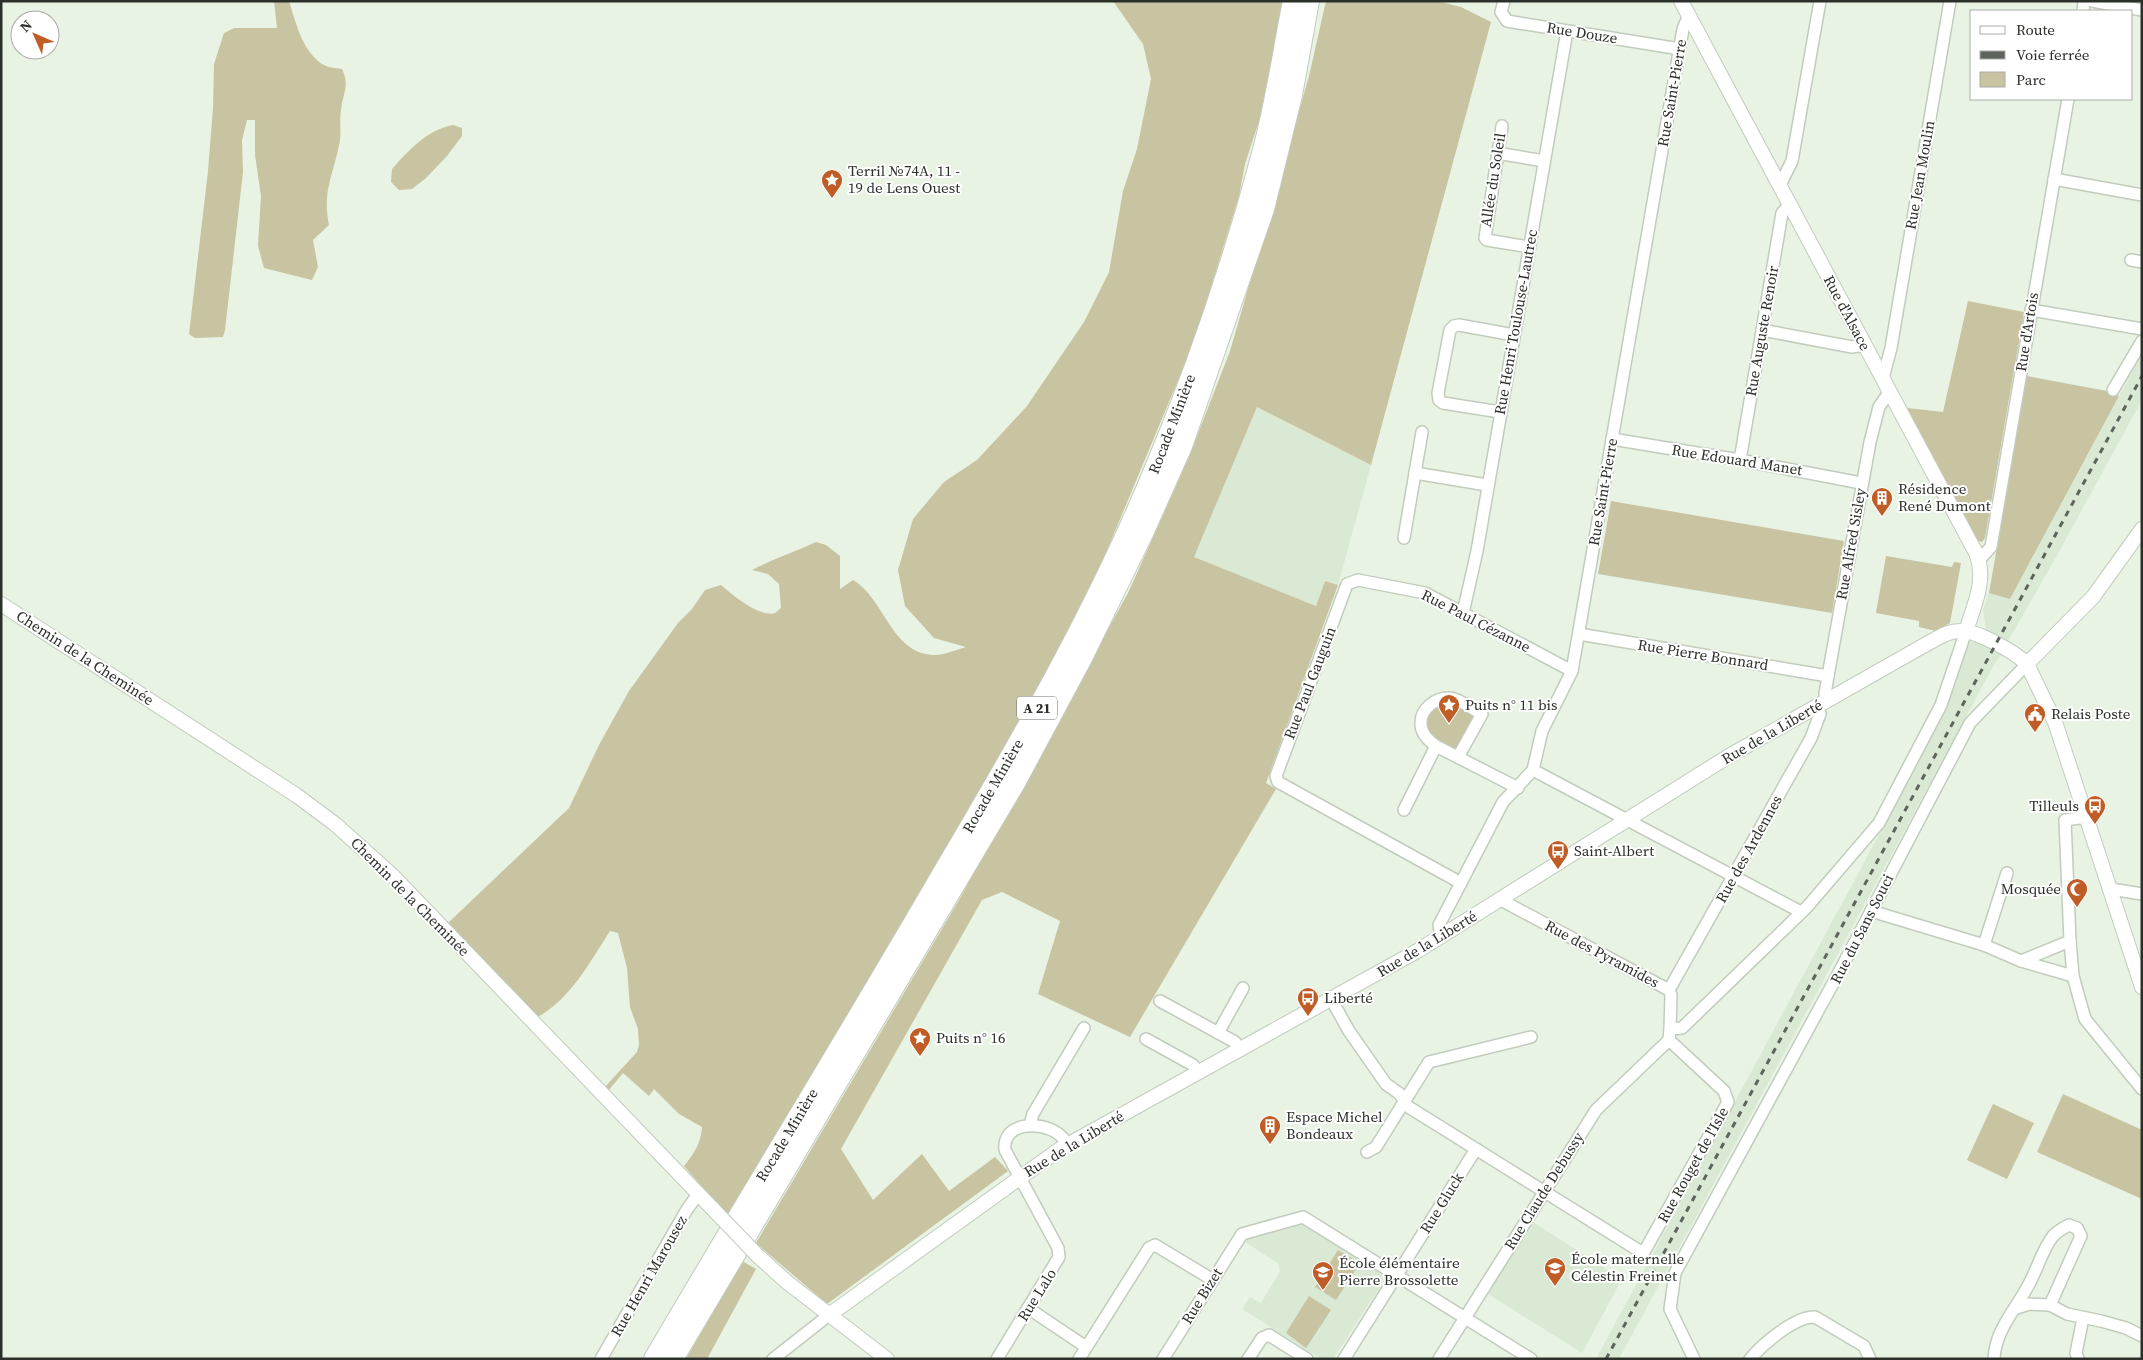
<svg xmlns="http://www.w3.org/2000/svg" width="2143" height="1360" font-family="'Source Serif 4',serif">
  <rect width="100%" height="100%" fill="#e8f3e4"/>
  <g fill="#d9e9d4">
    <path d="M2142,354V400L2055,559L2007,643L1999,653L2002,655L1995,663L1619,1359H1596L1921,757L1945,705L1965,643L1976,642L1987,647L1993,637L1986,630L1983,610L1989,593L2010,599Z"/>
    <path d="M1257,407L1371,465L1338,585L1325,581L1316,606L1194,557Z"/>
    <path d="M1533,1222L1622,1279L1582,1353L1488,1294Z"/>
    <path d="M1302,1223L1380,1271L1384,1281L1333,1359H1321L1242,1309L1250,1297L1261,1303L1280,1271L1279,1264L1245,1242L1247,1239Z"/>
  </g>
  <g fill="#c8c3a1">
    <path d="M274,1H289C296,23 303,55 326,66C331,68 337,68 342,69C350,86 343,92 341,110C339,121 342,134 339,145C333,176 322,191 329,225L313,240L318,267L312,280L264,268L258,246L261,196L255,155V120H247L242,140L243,172L225,330L223,337L195,338L189,334L208,171L213,108L214,64L224,33L234,28H277Z"/>
    <path d="M1113,1H1284L1259,121L1245,164L1239,196L1194,342L1103,560L1044,680L748,1184L727,1216L684,1166C694,1154 701,1143 702,1127L679,1114L654,1089L649,1096L623,1073L608,1091L604,1088L637,1052L639,1045L638,1029L630,1007L627,968L618,933L610,931C590,962 570,1000 536,1018L447,924L569,808L599,745L629,691L678,623L692,609L705,590L721,585C731,594 760,618 775,613C777,612 779,609 781,608L779,584L768,574L752,570C773,559 795,552 816,542L826,545L840,556V589L853,580C884,598 891,652 932,655C943,656 955,650 966,647L934,638L905,606L898,570L913,519L944,482L977,460L1027,406L1084,322L1109,272L1123,191L1137,149L1151,79L1143,44Z"/>
    <path d="M1326,1H1437L1461,7L1491,22L1371,465L1257,407L1194,557L1316,606L1325,581L1338,585L1266,783L1276,789L1130,1037L1038,994L1060,921L1002,892L982,900L841,1149L873,1200L922,1154L949,1191L995,1157L1008,1171L827,1304L756,1243L959,900L1128,593L1189,457L1230,351L1283,168L1309,76Z"/>
    <path d="M453,125L462,128V136L447,156L426,178L412,189L399,190L391,182L392,169C409,150 427,130 453,125Z"/>
    <path d="M1968,301L2024,312L1985,538L1982,542L1978,541L1907,408L1943,412Z"/>
    <path d="M2027,376L2107,391L2119,396L2010,599L1989,593Z"/>
    <path d="M1611,501L1844,541L1832,613L1598,574Z"/>
    <path d="M1886,556L1952,567L1954,562L1961,563L1950,623L1936,631L1919,627V621L1876,613Z"/>
    <path d="M1449,702L1473,715L1474,720L1456,751L1433,739L1426,728L1427,715L1435,706Z"/>
    <path d="M2063,1094L2142,1130V1199L2037,1152Z"/>
    <path d="M1993,1104L2034,1123L2007,1179L1967,1160Z"/>
    <path d="M1338,1250L1360,1263L1336,1300L1315,1287Z"/>
    <path d="M742,1261L756,1269L707,1359H686Z"/>
    <path d="M1309,1296L1331,1310L1306,1348L1286,1333Z"/>
  </g>
  <g fill="none" stroke-linecap="round" stroke-linejoin="round">
    <g stroke="#c1ccbd" stroke-width="14">
      <g id="minor">
        <path d="M1504,1L1501,12L1507,21L1680,49"/>
        <path d="M2092,1L2142,10"/>
        <path d="M2083,11L2084,1"/>
        <path d="M1502,126L1485,238L1487,240L1529,247"/>
        <path d="M1497,153L1544,161"/>
        <path d="M2054,179L2142,195"/>
        <path d="M1778,184L1782,181L1792,161L1820,1"/>
        <path d="M2131,260L2142,262"/>
        <path d="M2031,310L2142,329"/>
        <path d="M1762,330L1852,347L1865,345"/>
        <path d="M1883,378L1891,348L1950,1"/>
        <path d="M2113,390L2142,341"/>
        <path d="M1500,412L1443,403L1439,400L1438,393L1450,330L1454,326L1459,325L1514,335"/>
        <path d="M1612,439L1740,460L1861,483"/>
        <path d="M1740,460L1782,213L1789,205"/>
        <path d="M1415,473L1487,485"/>
        <path d="M1404,538L1422,432"/>
        <path d="M1979,560L1991,547L2068,99"/>
        <path d="M1463,613L1477,551L1567,31"/>
        <path d="M1579,634L1828,676"/>
        <path d="M1828,700L1825,694L1828,676L1870,442L1879,407L1890,391"/>
        <path d="M1458,757L1482,714C1472,709 1460,699 1450,698C1436,697 1420,709 1421,724C1421,734 1429,741 1436,746L1518,788"/>
        <path d="M1533,770L1801,912"/>
        <path d="M1404,810L1436,746"/>
        <path d="M2087,817L2065,820L2070,941L2073,976L2085,1019L2142,1089"/>
        <path d="M1461,883L1278,782L1276,776L1347,584L1358,580L1425,593L1572,671"/>
        <path d="M2111,889L2142,894"/>
        <path d="M1501,900L1669,990L1671,995L1670,1029"/>
        <path d="M1871,911L1984,945L2021,961L2073,976"/>
        <path d="M1441,937L1439,925L1503,802L1533,770L1542,731L1572,671L1683,29L1688,17"/>
        <path d="M1984,945L2007,873"/>
        <path d="M2021,961L2070,941"/>
        <path d="M1669,990L1811,738L1820,714L1818,706"/>
        <path d="M1331,999L1349,1031L1386,1084L1400,1094L1407,1106L1638,1250L1644,1252L1728,1102L1724,1091L1669,1040"/>
        <path d="M1160,1001L1235,1042L1240,1049"/>
        <path d="M1218,1033L1243,988"/>
        <path d="M1146,1039L1193,1065L1199,1072"/>
        <path d="M1669,1040L1670,1029L1682,1028L1807,907L1879,823L1941,705L1966,631"/>
        <path d="M1030,1125L1033,1114L1084,1028"/>
        <path d="M1367,1152L1376,1147L1429,1062L1531,1037"/>
        <path d="M1028,1308L1086,1347"/>
        <path d="M2017,1308L2029,1304L2050,1305"/>
        <path d="M601,1359L686,1211L698,1194"/>
        <path d="M773,1359L829,1315"/>
        <path d="M997,1359L1059,1257L1058,1248L1005,1150C1002,1122 1040,1121 1057,1133C1062,1136 1065,1141 1069,1144"/>
        <path d="M1079,1359L1149,1248L1155,1245L1213,1280"/>
        <path d="M1163,1359L1242,1234L1303,1217L1531,1359"/>
        <path d="M1248,1359L1262,1338L1269,1335L1307,1359"/>
        <path d="M1344,1359L1476,1149"/>
        <path d="M1439,1359L1596,1110L1669,1040"/>
        <path d="M1694,1359L1670,1309L1675,1273L1836,978L1970,723L2027,664"/>
        <path d="M1750,1359C1763,1344 1795,1316 1815,1317L1864,1346L1870,1359"/>
        <path d="M1994,1359C1995,1328 2020,1305 2032,1278C2039,1264 2043,1249 2053,1236C2058,1231 2063,1228 2069,1225L2077,1228L2081,1236L2050,1305L2067,1314L2101,1321L2126,1328L2142,1336"/>
        <path d="M2078,1359L2076,1353L2083,1318"/>
      </g>
    </g>
    <g stroke="#c1ccbd" stroke-width="16">
      <g id="tertiary">
        <path d="M1681,1L1976,553C1987,580 1974,605 1966,631"/>
        <path d="M1,604L296,795L335,824L393,876L712,1208"/>
        <path d="M2027,664L2093,597L2142,529"/>
        <path d="M758,1256L788,1283L887,1359"/>
        <path d="M829,1315L1060,1149L1419,950L1729,756L1930,642C1940,637 1948,631 1960,631C1976,630 2015,652 2027,664L2055,722L2142,987"/>
      </g>
    </g>
    <g stroke="#c1ccbd" stroke-width="22">
      <g id="motorway">
        <path d="M654,1359C749,1197 847,1038 941,876C1018,746 1095,613 1153,473C1197,369 1234,259 1263,150C1276,101 1283,51 1293,1"/>
        <path d="M673,1359L1015,783L1082,658L1145,529L1182,446L1264,209L1292,95L1309,1"/>
      </g>
    </g>
    <use href="#minor" stroke="#fff" stroke-width="11"/>
    <use href="#tertiary" stroke="#fff" stroke-width="14"/>
    <use href="#motorway" stroke="#fff" stroke-width="20"/>
    <path stroke="#5e645c" stroke-width="3" stroke-dasharray="6 6" stroke-linecap="butt" d="M1606,1359L2142,376"/>
    <g stroke="#c1ccbd" stroke-width="16" stroke-linecap="butt">
      <path id="tertiary-bridge" d="M712,1208L758,1256"/>
    </g>
    <use href="#tertiary-bridge" stroke="#fff" stroke-width="14"/>
  </g>
  <defs>
    <g id="sight-pin" transform="scale(1.125)"><path d="M0 17L-7.5 6A9.5 9.5 0 1 1 7.5 6Z" fill="#c05c26" stroke="#fff"/><path d="M0-6L1.8-2.2L6-1.7L2.9 1.2L3.7 5.4L0 3.3L-3.7 5.4L-2.9 1.2L-6-1.7L-1.8-2.2Z" fill="#fff"/></g>
    <g id="building-pin" transform="scale(1.125)"><path d="M0 17L-7.5 6A9.5 9.5 0 1 1 7.5 6Z" fill="#c05c26" stroke="#fff"/><path d="M-4-6H4V6H1V3H-1V6H-4ZM-2.5-4.3h1.7v1.8h-1.7ZM.8-4.3h1.7v1.8H.8ZM-2.5-1h1.7V.8h-1.7ZM.8-1h1.7V.8H.8Z" fill="#fff"/></g>
    <g id="civic-pin" transform="scale(1.125)"><path d="M0 17L-7.5 6A9.5 9.5 0 1 1 7.5 6Z" fill="#c05c26" stroke="#fff"/><path d="M-.6-6.5H3V-4.5H.6V-3L4-1V1h2V6H-6V1h2V-1L-.6-3ZM-1.2 2.5V6h2.4V2.5Z" fill="#fff"/></g>
    <g id="bus-pin" transform="scale(1.125)"><path d="M0 17L-7.5 6A9.5 9.5 0 1 1 7.5 6Z" fill="#c05c26" stroke="#fff"/><path d="M-5-6H5V4H4V6H2V4H-2V6H-4V4H-5ZM-3.5-4V0h7V-4ZM-3.5 1.2v1.5H-2V1.2ZM2 1.2v1.5H3.5V1.2Z" fill="#fff"/></g>
    <g id="mosque-pin" transform="scale(1.125)"><path d="M0 17L-7.5 6A9.5 9.5 0 1 1 7.5 6Z" fill="#c05c26" stroke="#fff"/><path d="M3.5-4.9A6 6 0 1 0 3.5 4.9A5 5 0 1 1 3.5-4.9Z" fill="#fff"/></g>
    <g id="school-pin" transform="scale(1.125)"><path d="M0 17L-7.5 6A9.5 9.5 0 1 1 7.5 6Z" fill="#c05c26" stroke="#fff"/><path d="M0-5L7-2L0 1L-7-2ZM-4 1L0 2.5L4 1V4Q0 6-4 4Z" fill="#fff"/></g>
  </defs>
  <g fill-rule="evenodd">
    <use href="#sight-pin" x="832" y="180"/>
    <use href="#building-pin" x="1882" y="498"/>
    <use href="#sight-pin" x="1449" y="705"/>
    <use href="#civic-pin" x="2035" y="714"/>
    <use href="#bus-pin" x="2095" y="806"/>
    <use href="#bus-pin" x="1558" y="851"/>
    <use href="#mosque-pin" x="2077" y="889"/>
    <use href="#bus-pin" x="1308" y="998"/>
    <use href="#sight-pin" x="920" y="1038"/>
    <use href="#building-pin" x="1270" y="1126"/>
    <use href="#school-pin" x="1555" y="1268"/>
    <use href="#school-pin" x="1323" y="1272"/>
  </g>
  <g text-anchor="middle" stroke-width="4" stroke-linejoin="round" paint-order="stroke">
    <rect fill="#fff" stroke="#6b6e6a" stroke-width="1" x="1017" y="696.5" width="40" height="23" rx="4"/>
    <g font-size="14" font-weight="bold" fill="#2c302a">
      <text x="1037" y="713">A 21</text>
    </g>
    <g font-size="15" fill="#2c302a" stroke="#fff">
      <text transform="translate(1582 33) rotate(9)" y="5">Rue Douze</text>
      <text transform="translate(1672 93) rotate(-80)" y="5">Rue Saint-Pierre</text>
      <text transform="translate(1920 175) rotate(-80)" y="5">Rue Jean Moulin</text>
      <text transform="translate(1493 180) rotate(-81)" y="5">Allée du Soleil</text>
      <text transform="translate(1847 313) rotate(62)" y="5">Rue d'Alsace</text>
      <text transform="translate(1516 322) rotate(-80)" y="5">Rue Henri Toulouse-Lautrec</text>
      <text transform="translate(1762 331) rotate(-80)" y="5">Rue Auguste Renoir</text>
      <text transform="translate(2027 332) rotate(-81)" y="5">Rue d'Artois</text>
      <text transform="translate(1172 424) rotate(-69)" y="5">Rocade Minière</text>
      <text transform="translate(1737 460) rotate(9)" y="5">Rue Edouard Manet</text>
      <text transform="translate(1603 492) rotate(-80)" y="5">Rue Saint-Pierre</text>
      <text transform="translate(1851 544) rotate(-80)" y="5">Rue Alfred Sisley</text>
      <text transform="translate(1476 621) rotate(27)" y="5">Rue Paul Cézanne</text>
      <text transform="translate(1703 655) rotate(9)" y="5">Rue Pierre Bonnard</text>
      <text transform="translate(85 658) rotate(33)" y="5">Chemin de la Cheminée</text>
      <text transform="translate(1310 683) rotate(-69)" y="5">Rue Paul Gauguin</text>
      <text transform="translate(1772 732) rotate(-30)" y="5">Rue de la Liberté</text>
      <text transform="translate(993 786) rotate(-60)" y="5">Rocade Minière</text>
      <text transform="translate(1749 849) rotate(-61)" y="5">Rue des Ardennes</text>
      <text transform="translate(410 897) rotate(45)" y="5">Chemin de la Cheminée</text>
      <text transform="translate(1862 929) rotate(-63)" y="5">Rue du Sans Souci</text>
      <text transform="translate(1427 944) rotate(-31)" y="5">Rue de la Liberté</text>
      <text transform="translate(1602 954) rotate(28)" y="5">Rue des Pyramides</text>
      <text transform="translate(787 1135) rotate(-59)" y="5">Rocade Minière</text>
      <text transform="translate(1074 1144) rotate(-31)" y="5">Rue de la Liberté</text>
      <text transform="translate(1693 1165) rotate(-61)" y="5">Rue Rouget de l'Isle</text>
      <text transform="translate(1544 1191) rotate(-58)" y="5">Rue Claude Debussy</text>
      <text transform="translate(1442 1203) rotate(-58)" y="5">Rue Gluck</text>
      <text transform="translate(649 1276) rotate(-60)" y="5">Rue Henri Marousez</text>
      <text transform="translate(1037 1295) rotate(-58)" y="5">Rue Lalo</text>
      <text transform="translate(1202 1296) rotate(-58)" y="5">Rue Bizet</text>
    </g>
    <g font-size="15" fill="#2c302a" stroke="#fff" text-anchor="start">
      <text x="848" y="176">Terril №74A, 11 -<tspan x="848" dy="17">19 de Lens Ouest</tspan></text>
      <text x="1898" y="494">Résidence<tspan x="1898" dy="17">René Dumont</tspan></text>
      <text x="1465" y="710">Puits n° 11 bis</text>
      <text x="2051" y="719">Relais Poste</text>
      <text x="2079" y="811" text-anchor="end">Tilleuls</text>
      <text x="1574" y="856">Saint-Albert</text>
      <text x="2061" y="894" text-anchor="end">Mosquée</text>
      <text x="1324" y="1003">Liberté</text>
      <text x="936" y="1043">Puits n° 16</text>
      <text x="1286" y="1122">Espace Michel<tspan x="1286" dy="17">Bondeaux</tspan></text>
      <text x="1571" y="1264">École maternelle<tspan x="1571" dy="17">Célestin Freinet</tspan></text>
      <text x="1339" y="1268">École élémentaire<tspan x="1339" dy="17">Pierre Brossolette</tspan></text>
    </g>
  </g>
  <rect width="2143" height="1360" fill="none" stroke="#2c302a" stroke-width="5"/>
  <rect x="1970" y="10" width="162" height="90" fill="#ffffff" stroke="#abacaa"/>
  <rect x="1980" y="26" width="25" height="8" fill="#ffffff" stroke="#abacaa"/>
  <text x="2016" y="35" font-size="15" fill="#2c302a">Route</text>
  <rect x="1980" y="51" width="25" height="8" fill="#5e645c" stroke="#abacaa"/>
  <text x="2016" y="60" font-size="15" fill="#2c302a">Voie ferrée</text>
  <rect x="1980" y="72" width="25" height="15" fill="#c8c3a1" stroke="#abacaa"/>
  <text x="2016" y="85" font-size="15" fill="#2c302a">Parc</text>
  <g transform="translate(35 35) rotate(315)"><circle r="24" fill="#ffffff" stroke="#abacaa"/>
  <path d="M0-4L9 19L0 12L-9 19Z" fill="#c05c26"/>
  <text y="-8" font-size="14" font-weight="bold" text-anchor="middle" fill="#2c302a">N</text>
  </g>
</svg>
